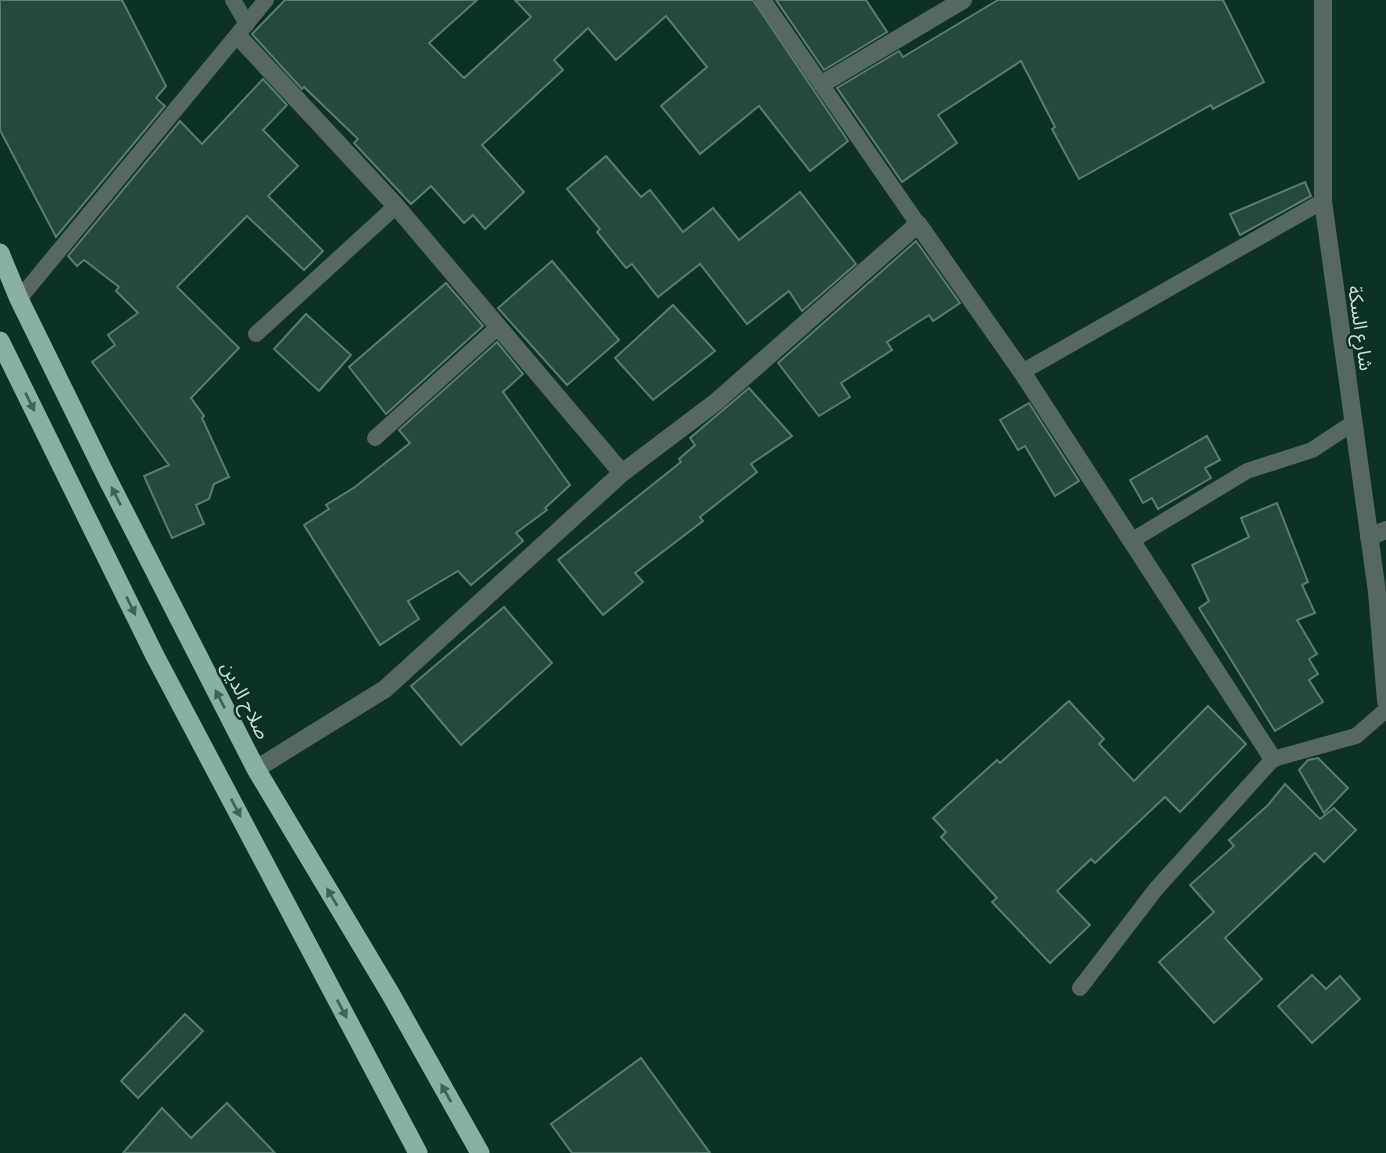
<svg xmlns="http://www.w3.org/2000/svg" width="1386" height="1153" font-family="'Archivo Narrow','Noto Sans Arabic',sans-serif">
  <rect width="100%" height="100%" fill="#0e3127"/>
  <g fill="#27483e" stroke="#5a7d71" stroke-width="2">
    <path d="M0,0H122L166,86L156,98L165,106L56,237L0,130Z"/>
    <path d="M285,0H477L429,43L464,78L531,17L515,0H753L848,141L810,171L759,106L700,154L661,106L707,67L666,16L616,60L588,28L554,60L563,70L482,145L524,192L485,229L473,215L464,223L431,186L411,204L354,143L358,139L304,87L302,89L252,34Z"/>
    <path d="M776,0H866L887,32L824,70Z"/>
    <path d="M998,0H1223L1264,82L1213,109L1211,105L1079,179L1052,129L1055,127L1021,61L938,115L957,143L902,182L837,88L899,51L903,57Z"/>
    <path d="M263,79L287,105L263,130L298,166L268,196L323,251L304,270L247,216L177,287L239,348L191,398L204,416L202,418L229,477L214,484L209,499L196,505L204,524L172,538L144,476L169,465L92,362L115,345L108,335L138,313L116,291L119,287L84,260L77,266L68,256L180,121L202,144Z"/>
    <path d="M606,156L641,197L650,190L683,232L713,208L739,240L800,192L856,264L802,311L789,291L747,324L700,264L658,297L632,264L626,268L597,232L600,229L567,189Z"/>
    <path d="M1305,182L1311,196L1240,235L1230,214Z"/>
    <path d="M916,241L960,303L933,321L929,315L887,342L892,350L841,383L850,397L819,416L778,363Z"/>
    <path d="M552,261L619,340L567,385L498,308Z"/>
    <path d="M446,283L483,326L386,414L349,367Z"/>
    <path d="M673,305L715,351L653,400L615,358Z"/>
    <path d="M306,314L351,355L319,391L274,349Z"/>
    <path d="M497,342L523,374L503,392L570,485L545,508L547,510L516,533L523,541L471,585L458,571L408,601L419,619L380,645L304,525L329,509L326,505L355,487L410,443L399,430Z"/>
    <path d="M749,388L792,436L751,464L757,472L700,517L703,521L635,573L643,582L603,615L558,560L681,462L679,459L695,445L690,438Z"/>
    <path d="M1029,403L1079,481L1055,496L1025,446L1018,450L1000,420Z"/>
    <path d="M1207,436L1220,460L1205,468L1211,478L1158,509L1152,498L1143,503L1130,480Z"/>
    <path d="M1277,503L1308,582L1302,585L1315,613L1297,620L1317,654L1309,659L1318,674L1309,680L1323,702L1275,731L1199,608L1209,601L1192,565L1249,537L1241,518Z"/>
    <path d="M504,607L552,663L461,745L411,686Z"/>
    <path d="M1069,701L1104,739L1099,744L1134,781L1208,706L1246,744L1180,812L1165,797L1095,863L1091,859L1057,891L1090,925L1050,963L992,902L997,898L941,837L946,832L933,818L997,760L1000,763Z"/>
    <path d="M1318,758L1348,788L1324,813L1299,770L1308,760Z"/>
    <path d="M1285,784L1320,819L1334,808L1356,830L1324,862L1315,853L1225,938L1262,979L1214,1023L1159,962L1214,912L1190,885L1234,846L1229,840L1268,805Z"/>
    <path d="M1312,975L1326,989L1340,976L1360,999L1312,1043L1278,1006Z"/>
    <path d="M185,1014L203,1031L138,1098L121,1081Z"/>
    <path d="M641,1058L710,1153H572L551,1124Z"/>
    <path d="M227,1103L275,1153H123L162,1108L191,1138Z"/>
  </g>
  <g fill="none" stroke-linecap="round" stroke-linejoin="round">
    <g stroke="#576761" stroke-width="16">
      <path d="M233,0L247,24"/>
      <path d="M763,0L918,224"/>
      <path d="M19,299L266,0"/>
      <path d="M256,334L396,206"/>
      <path d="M1022,372L1323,201"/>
      <path d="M375,438L497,328"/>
      <path d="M1131,541L1247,471L1312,450L1353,423"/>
      <path d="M1080,988L1156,889L1273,759L1356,736L1386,710"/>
    </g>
    <g stroke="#576761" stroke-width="18">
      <path d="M238,36L396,206L622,473"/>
      <path d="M822,84L963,0"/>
      <path d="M1369,537L1386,530"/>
      <path d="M256,769L385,689L622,473L716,402L918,224L1022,372L1273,759"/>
    </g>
    <path stroke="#576761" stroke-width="18" d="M1323,0V201L1377,592L1386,701"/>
    <g stroke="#8ab0a2" stroke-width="19">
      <path d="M0,253L19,299L106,476L256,769L390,993L480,1153"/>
      <path d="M0,341L155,656L418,1153"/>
    </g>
  </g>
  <defs><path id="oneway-solid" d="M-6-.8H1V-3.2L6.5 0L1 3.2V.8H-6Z" transform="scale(1.75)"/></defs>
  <g fill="#406458">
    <use href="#oneway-solid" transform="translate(30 402) rotate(64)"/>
    <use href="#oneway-solid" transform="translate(116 496) rotate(-117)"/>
    <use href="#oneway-solid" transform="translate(131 606) rotate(64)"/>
    <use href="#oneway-solid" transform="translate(220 699) rotate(-117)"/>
    <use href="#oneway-solid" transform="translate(236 808) rotate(62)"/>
    <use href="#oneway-solid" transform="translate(332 897) rotate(-121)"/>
    <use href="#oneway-solid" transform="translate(342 1009) rotate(62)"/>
    <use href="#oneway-solid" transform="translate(446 1093) rotate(-119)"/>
  </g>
  <g text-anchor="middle" stroke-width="5" stroke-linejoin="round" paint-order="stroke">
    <g font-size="19" fill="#ccdfd8" stroke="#0e3127">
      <text transform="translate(1361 328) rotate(82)" y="7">شارع السكة</text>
      <text transform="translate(246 700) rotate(63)" y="7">صلاح الدين</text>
    </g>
  </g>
</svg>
